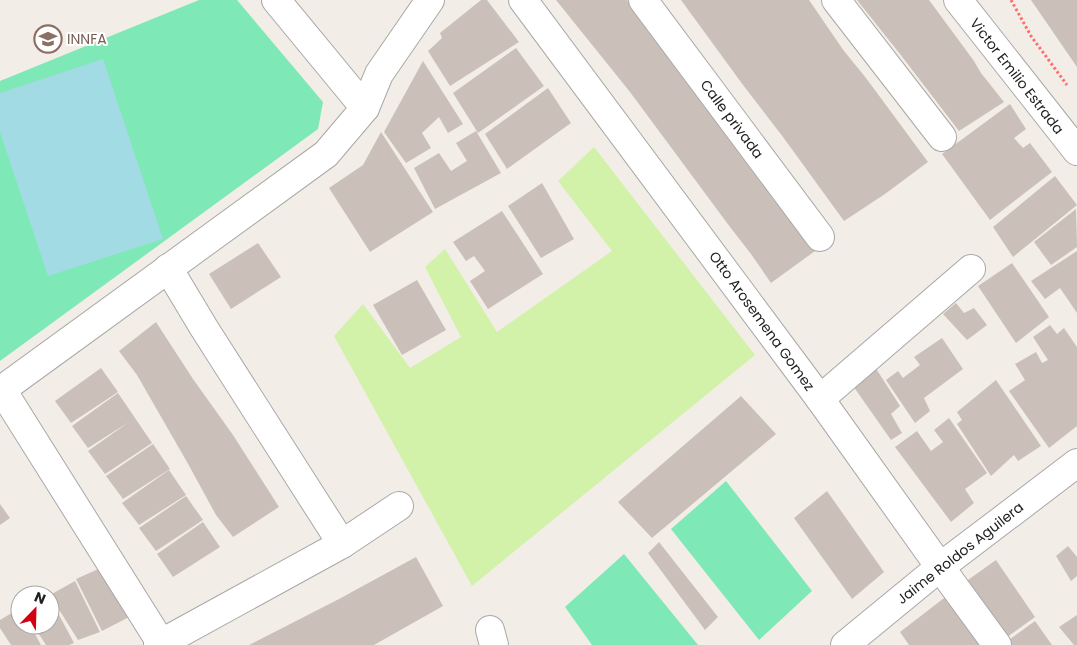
<svg xmlns="http://www.w3.org/2000/svg" width="1077" height="645" font-family="Poppins,sans-serif">
  <rect width="100%" height="100%" fill="#f2eee7"/>
  <path fill="#d2f1a9" d="M594,147L755,355L472,586L334,336L363,304L410,368L461,337L425,267L445,249L497,332L612,251L558,181Z"/>
  <g fill="#7ee8b6">
    <path d="M199,0H237L323,102L318,129L0,361V81Z"/>
    <path d="M726,481L812,591L759,640L671,529Z"/>
    <path d="M624,554L698,645H592L565,607Z"/>
  </g>
  <path fill="#a3dbe4" d="M103,59L163,239L48,276L0,132V93Z"/>
  <g fill="#cbbfb9">
    <path d="M481,0H487L519,42L450,86L428,51L442,38L440,33Z"/>
    <path d="M556,0H627L691,88L754,171L772,198L815,251L771,283L751,254L730,227L630,92Z"/>
    <path d="M681,0H809L844,51L866,78L928,162L885,194L844,221L783,137L743,85Z"/>
    <path d="M857,0H929L974,61L981,73L1004,102L959,131L900,54Z"/>
    <path d="M1031,0H1077V67Z"/>
    <path d="M516,48L544,86L478,133L453,93Z"/>
    <path d="M423,61L463,124L448,133L439,117L422,133L431,148L406,163L384,132Z"/>
    <path d="M548,88L571,123L507,169L485,134Z"/>
    <path d="M1010,104L1026,129L1014,138L1023,148L1030,143L1052,172L990,220L942,154Z"/>
    <path d="M476,131L501,173L435,209L414,168L439,153L451,171L467,161L456,143Z"/>
    <path d="M381,132L433,212L370,252L329,188L363,165Z"/>
    <path d="M1055,176L1077,205L1013,257L993,227Z"/>
    <path d="M542,183L574,239L541,258L508,206Z"/>
    <path d="M1076,209L1077,247L1051,265L1034,242Z"/>
    <path d="M502,211L543,274L488,309L470,281L485,271L474,256L466,261L453,242Z"/>
    <path d="M258,243L281,277L231,309L209,274Z"/>
    <path d="M1077,251V313L1060,288L1045,299L1031,281Z"/>
    <path d="M1012,263L1049,317L1016,343L978,286Z"/>
    <path d="M417,280L446,330L402,355L373,305Z"/>
    <path d="M956,303L964,313L974,308L987,325L967,340L943,314Z"/>
    <path d="M156,322L193,379L233,435L279,507L233,537L216,515L187,462L137,375L119,351Z"/>
    <path d="M1050,325L1057,334L1064,328L1077,347V426L1049,448L1009,391L1025,380L1015,364L1036,352L1042,363L1048,360L1033,337Z"/>
    <path d="M942,338L963,369L924,398L930,411L915,423L886,380L898,371L903,378L920,365L914,357Z"/>
    <path d="M875,367L900,406L891,414L902,433L891,440L851,383Z"/>
    <path d="M101,368L118,392L71,423L55,401Z"/>
    <path d="M996,380L1041,446L1018,461L1014,455L991,476L957,424L962,420L957,412Z"/>
    <path d="M118,393L152,443L105,474L88,451L129,422L88,448L72,426Z"/>
    <path d="M741,396L776,434L652,538L618,502Z"/>
    <path d="M949,418L987,473L965,489L974,503L951,522L895,447L917,431L931,451L943,442L934,430Z"/>
    <path d="M153,444L170,469L123,499L106,476Z"/>
    <path d="M169,470L186,495L139,525L122,503Z"/>
    <path d="M827,491L884,572L852,599L794,518Z"/>
    <path d="M186,496L203,520L156,551L139,528Z"/>
    <path d="M0,504L10,518L0,525Z"/>
    <path d="M203,522L220,547L173,577L157,554Z"/>
    <path d="M659,542L718,617L705,630L648,553Z"/>
    <path d="M1068,546L1077,557V576L1071,581L1056,556Z"/>
    <path d="M416,557L443,606L374,645H249L339,599Z"/>
    <path d="M996,560L1035,617L1003,640L965,582Z"/>
    <path d="M103,567L131,616L102,631L76,579Z"/>
    <path d="M75,581L100,632L78,640L50,595Z"/>
    <path d="M948,595L989,645H909L900,632Z"/>
    <path d="M50,598L74,643L69,645H46L33,625H50Z"/>
    <path d="M20,608V625H30L41,645H11L0,628V620Z"/>
    <path d="M1077,615V645H1074L1059,627Z"/>
    <path d="M1035,621L1052,645H1008L1006,642Z"/>
  </g>
  <g fill="none" stroke-linecap="round" stroke-linejoin="round">
    <g stroke="#a8a8a8" stroke-width="30">
      <g id="street">
        <path d="M276,0L365,108"/>
        <path d="M523,0L820,399L940,567L997,645"/>
        <path d="M643,0L820,237"/>
        <path d="M836,0L942,137"/>
        <path d="M958,0L1077,151"/>
        <path d="M168,268L204,328L342,544"/>
        <path d="M2,390L161,643"/>
        <path d="M0,391L326,154L365,108L379,74L430,0"/>
        <path d="M820,399L971,269"/>
        <path d="M490,630L494,645"/>
        <path d="M158,645L342,544L399,506"/>
        <path d="M845,645L940,567L1077,463"/>
      </g>
    </g>
    <path stroke="#ff6e6b" stroke-width="3" stroke-dasharray="2.5 2.5" stroke-linecap="butt" d="M1011,0L1031,36L1067,85"/>
    <use href="#street" stroke="#fff" stroke-width="28"/>
  </g>
  <defs>
    <g id="school-ring" transform="scale(1.4375)"><circle r="9.5" fill="#fff" stroke="#8d6e63" stroke-width="1.5"/><path d="M0-5L7-2L0 1L-7-2ZM-4 1L0 2.5L4 1V4Q0 6-4 4Z" fill="#8d6e63"/></g>
  </defs>
  <g fill-rule="evenodd">
    <use href="#school-ring" x="48" y="39"/>
  </g>
  <g text-anchor="middle" stroke-width="4" stroke-linejoin="round" paint-order="stroke">
    <g font-size="14" fill="#785e54" stroke="#fff" text-anchor="start">
      <text x="67" y="44">INNFA</text>
    </g>
    <g font-size="14" fill="#212121" stroke="#fff">
      <text transform="translate(1017 76) rotate(52)" y="5">Victor Emilio Estrada</text>
      <text transform="translate(732 119) rotate(53)" y="5">Calle privada</text>
      <text transform="translate(762 321) rotate(54)" y="5">Otto Arosemena Gomez</text>
      <text transform="translate(960 553) rotate(-38)" y="5">Jaime Roldos Aguilera</text>
    </g>
  </g>
  <g transform="translate(35 610) rotate(23)"><circle r="24" fill="#ffffff" stroke="#a6a6a6"/>
  <path d="M0-4L9 19L0 12L-9 19Z" fill="#d20012"/>
  <text y="-8" font-size="14" font-weight="bold" text-anchor="middle" fill="#212121">N</text>
  </g>
</svg>
